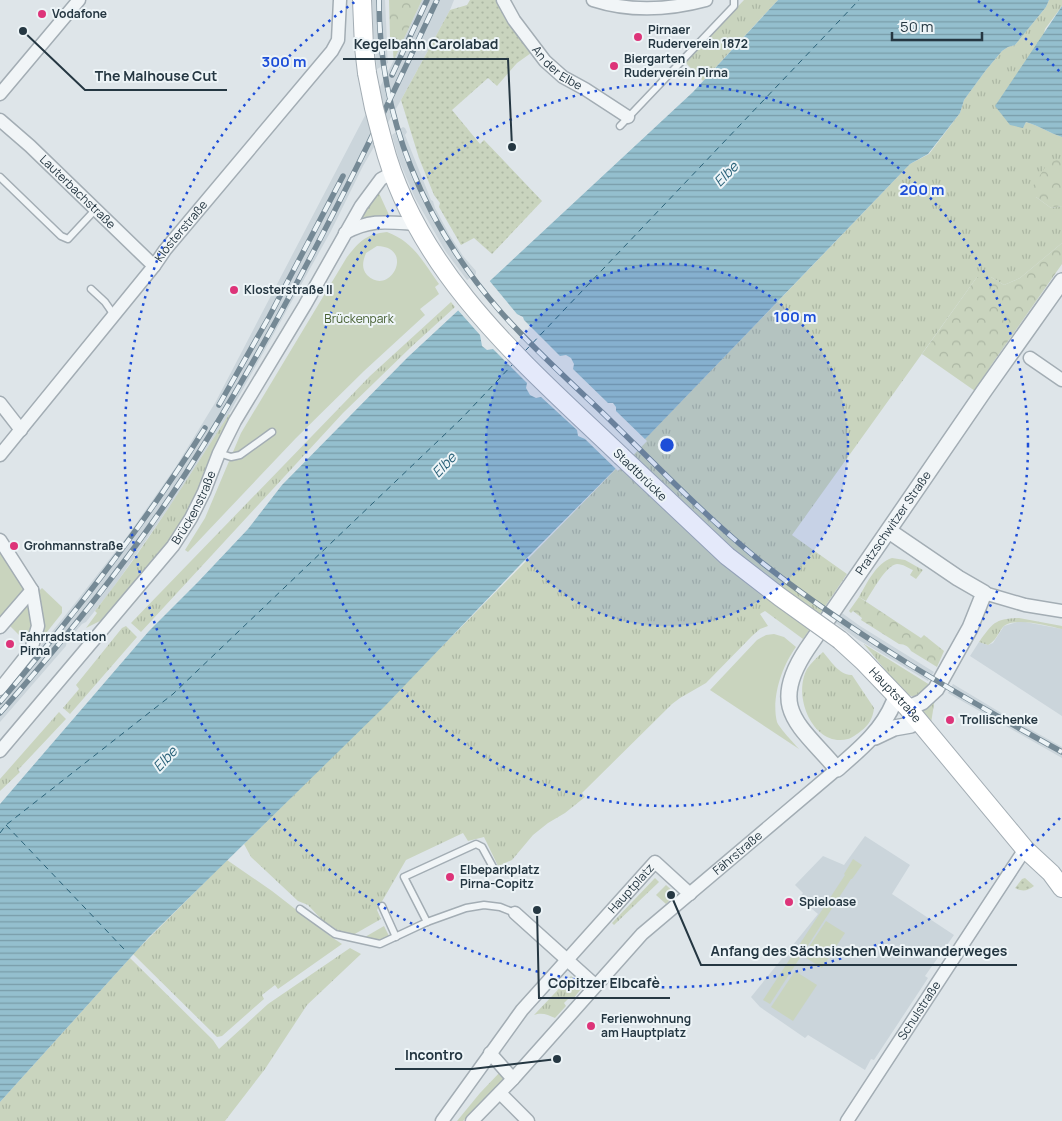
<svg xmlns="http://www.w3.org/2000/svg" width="1062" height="1121" font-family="Manrope,sans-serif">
  <defs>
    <pattern id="grass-tufts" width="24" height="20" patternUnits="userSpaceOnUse" patternTransform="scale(1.25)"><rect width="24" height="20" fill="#c9d4be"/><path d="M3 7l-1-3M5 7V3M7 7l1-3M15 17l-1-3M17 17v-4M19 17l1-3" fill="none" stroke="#acb7a4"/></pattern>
    <pattern id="forest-crowns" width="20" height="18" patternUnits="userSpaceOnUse" patternTransform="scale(1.25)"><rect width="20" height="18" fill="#c9d4be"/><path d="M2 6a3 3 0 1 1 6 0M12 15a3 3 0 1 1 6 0" fill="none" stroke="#acb7a4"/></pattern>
    <pattern id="garden-dots" width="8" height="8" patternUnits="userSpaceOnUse" patternTransform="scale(1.25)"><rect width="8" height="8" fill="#c9d4be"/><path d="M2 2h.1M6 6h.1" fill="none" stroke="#acb7a4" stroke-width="1.8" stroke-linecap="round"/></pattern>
    <pattern id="water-rules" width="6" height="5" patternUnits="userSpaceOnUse" patternTransform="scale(1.25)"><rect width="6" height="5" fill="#94bfce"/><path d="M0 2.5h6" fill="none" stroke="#799ca9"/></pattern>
  </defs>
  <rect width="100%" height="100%" fill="#dee5e9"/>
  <g fill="#cbd5db">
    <path d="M372,0H385L387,42L389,47L387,50L388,63L377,69L373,32Z"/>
    <path d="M422,0H454L450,10L401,100L363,166L331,231L229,414L172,503L113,588L86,622L82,624L67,641L66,646L0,722V696L72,607L126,538L175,468L215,403L394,60Z"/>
    <path d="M403,127L405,128L407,132L405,135L431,200L433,201L435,208L449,234L463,256L476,271V274L467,280L446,252L415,198L399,160L392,135Z"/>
    <path d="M828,603L860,626L934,672L928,681L857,639L821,612Z"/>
    <path d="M1020,621L1062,629V716L970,656L979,642L988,645L993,643L1004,626Z"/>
    <path d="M953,684L1003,714L1062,747V758L948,693Z"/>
    <path d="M865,836L910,865L892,894L954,935L925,976L928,978L874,1060L871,1059L865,1070L808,1035L805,1038L760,1007L751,997L818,914L799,898L803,893L795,885L823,856L844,865Z"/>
  </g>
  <g fill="url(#grass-tufts)">
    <path d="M744,0H778L703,81L685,62Z"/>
    <path d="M1049,0H1062V6L1045,29L1023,128L1026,122C1040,126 1049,133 1062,137V159H1059L1036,197L1051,208L1062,206V243L1020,278L1004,285L991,277H977L792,535L847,574L803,639L765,611L760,614L768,626L760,629L752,636L706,683L680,698L672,704L582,793L585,797L565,813L548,823L533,835L512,860L498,866L484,837L468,841L463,833L406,860L377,910L381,919L353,935L337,930L322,920L308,905L298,901L251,857L244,844C470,622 690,393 910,164L929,154L960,113L964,100L986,70L1002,51L1008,47L1015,45L1046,7Z"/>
    <path d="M378,191L389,215L374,216L359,220Z"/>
    <path d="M451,302L455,307L410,348L343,413L141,632L131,623L370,376Z"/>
    <path d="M229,414L231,416L199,489L187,513L168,542L106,618L86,628L97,613L95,611C144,549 186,481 229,414Z"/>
    <path d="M892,558L905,560L923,570L916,579L910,575L913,570C908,568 903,564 897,564C886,565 872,592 866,601L859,597C867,583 876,563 892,558Z"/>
    <path d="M1019,618L1062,626V629C1048,626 1014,616 1003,627C998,633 996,641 988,645L979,642C993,623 994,619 1019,618Z"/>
    <path d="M126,626L137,637L70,714L63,708L79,689L76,685L122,628Z"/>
    <path d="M864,644L930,685C921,694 916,700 904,693Z"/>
    <path d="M823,652C830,660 840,676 852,675L874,708C873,718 869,725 861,731C857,734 852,738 848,739C814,748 792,697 807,669C811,663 817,657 823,652Z"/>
    <path d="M935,698L931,723L920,711Z"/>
    <path d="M59,712L66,719L18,770L20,772L0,791V779Z"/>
    <path d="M227,860L272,891L330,936L342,944L278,989L275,985L262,995L264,999L222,1036L217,1037L133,954Z"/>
    <path d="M655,878L659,882L614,925L612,923Z"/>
    <path d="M666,885L676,894L666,904L656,895Z"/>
    <path d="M384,926L390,938L382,943L365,937Z"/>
    <path d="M350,948L361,954L307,1005L265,1069L225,1121H0V1102L130,958L213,1040L219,1049L268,1004Z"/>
    <path d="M571,976L579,983L581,989L573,999L570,997L564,1003L566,1006L555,1018C548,1015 542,1012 534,1015Z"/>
    <path d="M501,1071L508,1078L463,1121H457L480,1093Z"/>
  </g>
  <g fill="url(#forest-crowns)">
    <path d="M389,0H422L394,60C392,52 395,44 390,37Z"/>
    <path d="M1059,159H1062V206L1051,208L1036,197L1033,186L1048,163Z"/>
    <path d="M1062,243V264L992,364L975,391L922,354L977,277H991L1004,285L1020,278Z"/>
    <path d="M859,597L921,638L924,635L944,651L937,667L911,651C909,647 905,644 899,644L861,620L862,618L853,611L851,613L849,611Z"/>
  </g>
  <g fill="#c9d4be" fill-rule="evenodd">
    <path d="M387,232C414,242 423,262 439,284L435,287L439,294L420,309L425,315L364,371L296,438L188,552L185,550L205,518L241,433L347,257C360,241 366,234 387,232ZM377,246C416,247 390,298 367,275C361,268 363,261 366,253Z"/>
    <path d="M0,549L26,588L0,619Z"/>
    <path d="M42,588L62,607V613L39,642L35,595Z"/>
    <path d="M29,601L34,626L29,645L9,625Z"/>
    <path d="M774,634L784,637L796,647C782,666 771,698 777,722C780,729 794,743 799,749L710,690L757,640L766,635Z"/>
    <path d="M853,859L862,865L852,879H851L770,1004L763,1000L845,875L844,874Z"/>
    <path d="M826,921L845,933L822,968L803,956Z"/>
    <path d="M795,971L817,985L793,1021L771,1007Z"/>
  </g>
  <g fill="url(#garden-dots)">
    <path d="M470,0H497L531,53L517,63L497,86L488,78L452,110L480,144L484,140L542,201L492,254L474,238L461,245L439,207L440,203L434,195L419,158L401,100L450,10L467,5Z"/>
    <path d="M1025,878L1034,886C1027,891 1023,892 1015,888L1022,879Z"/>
  </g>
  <g fill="url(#water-rules)">
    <path d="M778,0H1049L1046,7L1015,45L1008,47L1002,51L986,70L964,100L960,113L928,154L910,164L651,433L519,566L384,707L149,937L0,1102V804L149,631L198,582L248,529L282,485L408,357L693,92Z"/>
    <path d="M1062,6V137C1049,133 1040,126 1026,122L1023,128L1010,125L995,106Z"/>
  </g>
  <path fill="#dee5e9" d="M488,279L517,314L523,317L524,320L560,356L566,355L571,358L574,364L573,369L608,403H613L616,407V411L647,441L618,471L585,439L578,436L577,430L541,397L536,398L530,395L526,388L527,383L493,349L487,350L482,346L480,335L456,308Z"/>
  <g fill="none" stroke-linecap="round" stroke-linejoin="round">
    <g stroke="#2b637a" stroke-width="1" stroke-dasharray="6 5" stroke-linecap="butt">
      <path d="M525,351L859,0"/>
      <path d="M6,825L124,949"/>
      <path d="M0,833L6,825L173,694L462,418L514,363"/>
    </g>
    <g stroke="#a3adb4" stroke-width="9">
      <g id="service">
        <path d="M620,126L734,6V0"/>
        <path d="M0,177L61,236L68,239L95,210"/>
        <path d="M91,289L105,302L114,315"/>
        <path d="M219,453L231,457L240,455L272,432"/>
        <path d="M382,906L396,937"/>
        <path d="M300,909L335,934L380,944L427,922L466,908L484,905L500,907L515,913"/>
        <path d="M427,922L404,877L476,844L482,847L494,869"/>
      </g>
    </g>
    <g stroke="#a3adb4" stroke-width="15">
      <g id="minor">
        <path id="s1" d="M503,0L514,20L545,61L563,77L585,89L628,117"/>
        <path d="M593,0C630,12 669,10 706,0"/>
        <path d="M0,94L79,0"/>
        <path id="s2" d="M0,120L30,146L154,266"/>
        <path d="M345,233C371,219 386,222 415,224"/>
        <path d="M1030,358L1062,380"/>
        <path d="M0,403L21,430"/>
        <path id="s3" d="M0,455L154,266L165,250L332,51L338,40L340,0"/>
        <path d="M0,540L32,590L38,626L31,650L0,689"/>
        <path d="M984,593L1025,605L1062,611"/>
        <path d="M0,627L32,590"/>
        <path id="s4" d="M0,751L173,546L191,518L204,492L219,453L235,421L305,305L361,206L381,179L392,173"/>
        <path d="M515,913L595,985"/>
        <path d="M490,1053L513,1079"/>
        <path d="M500,1093L528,1121"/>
        <path id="s5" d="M442,1121L522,1010L655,862L690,894"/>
        <path id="s6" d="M472,1121L513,1079L642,934L837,769"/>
        <path id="s7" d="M847,1121L1025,849"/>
      </g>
    </g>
    <g stroke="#a3adb4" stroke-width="18">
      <g id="tertiary">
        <path d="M889,531L958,578L984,593L970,628L936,689L922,702L913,706L907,707"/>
        <path id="s8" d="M894,702C882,731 860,749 837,769C800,725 767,709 807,649L984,391L1062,281"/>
        <path d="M875,737L894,728L911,725"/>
      </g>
    </g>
    <g stroke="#a3adb4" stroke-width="20">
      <g id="secondary">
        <path d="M362,0L364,47L367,73"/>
        <path d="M383,142C417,274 527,366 621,456"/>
        <path id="s9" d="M840,640L863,661L907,707L1025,849L1051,873L1062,888"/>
      </g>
    </g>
    <use href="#service" stroke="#f1f5f7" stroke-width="6"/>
    <use href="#minor" stroke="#f1f5f7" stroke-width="12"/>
    <use href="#tertiary" stroke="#f1f5f7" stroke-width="15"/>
    <use href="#secondary" stroke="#fff" stroke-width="18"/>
    <g stroke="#758995" stroke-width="5.5">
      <g id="rail">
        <path d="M379,0C379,117 423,223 500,311C533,349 573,384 609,419C660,469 710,521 765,565C857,637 960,696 1062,752"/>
        <path d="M392,75L427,0"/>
        <path d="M219,405L269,317L343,176"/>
        <path d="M0,702C74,615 144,525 205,428"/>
        <path d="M0,713C66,638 131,558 186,473C281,324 362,161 437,0"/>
      </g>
    </g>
    <use href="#rail" stroke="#edf4f7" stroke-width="4" stroke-dasharray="11" stroke-linecap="butt"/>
    <g stroke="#a3adb4" stroke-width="20" stroke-linecap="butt">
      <g id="secondary-bridge">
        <path d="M367,73L374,108L383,142"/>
        <path d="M621,456L727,556L780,597L840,640"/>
      </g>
    </g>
    <use href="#secondary-bridge" stroke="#fff" stroke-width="18"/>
  </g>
  <circle cx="667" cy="445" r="181" fill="#1d4ed8" fill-opacity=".12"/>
  <g fill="none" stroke="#1d4ed8" stroke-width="2.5" stroke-dasharray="2.5 5">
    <circle cx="667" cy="445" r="181"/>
    <circle cx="667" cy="445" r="361"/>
    <path d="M1060 818A542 542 0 1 1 356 1M978 1A542 542 0 0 1 1060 72"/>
  </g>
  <g fill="#dd3479" stroke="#edf4f7" stroke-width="2">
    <circle cx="42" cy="14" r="5"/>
    <circle cx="638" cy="37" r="5"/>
    <circle cx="614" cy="66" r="5"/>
    <circle cx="234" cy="290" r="5"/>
    <circle cx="14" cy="546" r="5"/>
    <circle cx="10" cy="644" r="5"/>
    <circle cx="950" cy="720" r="5"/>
    <circle cx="450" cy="877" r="5"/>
    <circle cx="789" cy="902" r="5"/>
    <circle cx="591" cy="1026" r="5"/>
  </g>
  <g text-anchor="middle" stroke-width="4" stroke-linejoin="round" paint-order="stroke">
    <g font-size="12" font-weight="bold" fill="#253742" stroke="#edf4f7" text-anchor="start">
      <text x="52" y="18">Vodafone</text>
      <text x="648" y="34">Pirnaer<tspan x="648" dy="14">Ruderverein 1872</tspan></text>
      <text x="624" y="63">Biergarten<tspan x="624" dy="14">Ruderverein Pirna</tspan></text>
      <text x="244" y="294">Klosterstraße II</text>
      <text x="24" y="550">Grohmannstraße</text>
      <text x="20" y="641">Fahrradstation<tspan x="20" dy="14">Pirna</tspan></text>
      <text x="960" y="724">Trollischenke</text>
      <text x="460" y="874">Elbeparkplatz<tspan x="460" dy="14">Pirna-Copitz</tspan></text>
      <text x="799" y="906">Spieloase</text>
      <text x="601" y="1023">Ferienwohnung<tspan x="601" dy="14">am Hauptplatz</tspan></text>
    </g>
    <g font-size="12" fill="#253742" stroke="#edf4f7">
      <text dy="4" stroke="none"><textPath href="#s1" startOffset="88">An der Elbe</textPath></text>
      <text dy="4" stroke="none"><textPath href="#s2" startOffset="106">Lauterbachstraße</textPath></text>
      <text dy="4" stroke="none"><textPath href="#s3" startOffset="288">Klosterstraße</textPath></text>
      <text transform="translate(640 475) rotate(44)" y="4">Stadtbrücke</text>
      <text dy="4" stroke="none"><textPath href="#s4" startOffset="312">Brückenstraße</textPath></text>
      <text dy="4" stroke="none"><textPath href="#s8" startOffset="382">Pratzschwitzer Straße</textPath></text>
      <text dy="4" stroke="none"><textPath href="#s9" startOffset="78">Hauptstraße</textPath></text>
      <text dy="4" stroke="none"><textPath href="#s6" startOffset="378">Fährstraße</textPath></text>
      <text dy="4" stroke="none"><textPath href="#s5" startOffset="300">Hauptplatz</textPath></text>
      <text dy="4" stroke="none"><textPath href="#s7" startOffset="132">Schulstraße</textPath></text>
    </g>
    <g font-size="12" fill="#465f31" stroke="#edf4f7">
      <text x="359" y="323">Brückenpark</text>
    </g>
    <g font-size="14" font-style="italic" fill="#2b637a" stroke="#edf4f7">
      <text transform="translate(726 174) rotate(-46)" y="5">Elbe</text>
      <text transform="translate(444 465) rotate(-47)" y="5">Elbe</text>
      <text transform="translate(165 759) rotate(-47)" y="5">Elbe</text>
    </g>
  </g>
  <circle cx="667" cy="445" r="8" fill="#1d4ed8" stroke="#edf4f7" stroke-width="2.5"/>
  <g font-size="15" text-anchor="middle" font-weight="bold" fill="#1d4ed8" stroke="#edf4f7" stroke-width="4" stroke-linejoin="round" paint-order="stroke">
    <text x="284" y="67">300 m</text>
    <text x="922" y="195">200 m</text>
    <text x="795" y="322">100 m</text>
  </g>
  <path fill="none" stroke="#253742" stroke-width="2" d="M512 147L508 59H343M23 31L85 90H227M671 895L701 965H1017M537 910L539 998H670M557 1059L472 1069H395"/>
  <g fill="#253742" stroke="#edf4f7" stroke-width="2">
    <circle cx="512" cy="147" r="5"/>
    <circle cx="23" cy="31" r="5"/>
    <circle cx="671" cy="895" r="5"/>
    <circle cx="537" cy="910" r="5"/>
    <circle cx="557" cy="1059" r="5"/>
  </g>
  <g font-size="14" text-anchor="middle" font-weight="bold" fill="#253742" stroke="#edf4f7" stroke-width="4" stroke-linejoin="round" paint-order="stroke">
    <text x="426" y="49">Kegelbahn Carolabad</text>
    <text x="156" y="81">The Malhouse Cut</text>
    <text x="859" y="956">Anfang des Sächsischen Weinwanderweges</text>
    <text x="604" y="988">Copitzer Elbcafè</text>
    <text x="434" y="1060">Incontro</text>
  </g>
  <path d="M892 32v8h90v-8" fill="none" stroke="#253742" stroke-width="2.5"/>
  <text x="900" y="32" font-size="15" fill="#253742" stroke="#edf4f7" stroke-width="4" paint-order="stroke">50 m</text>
</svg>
